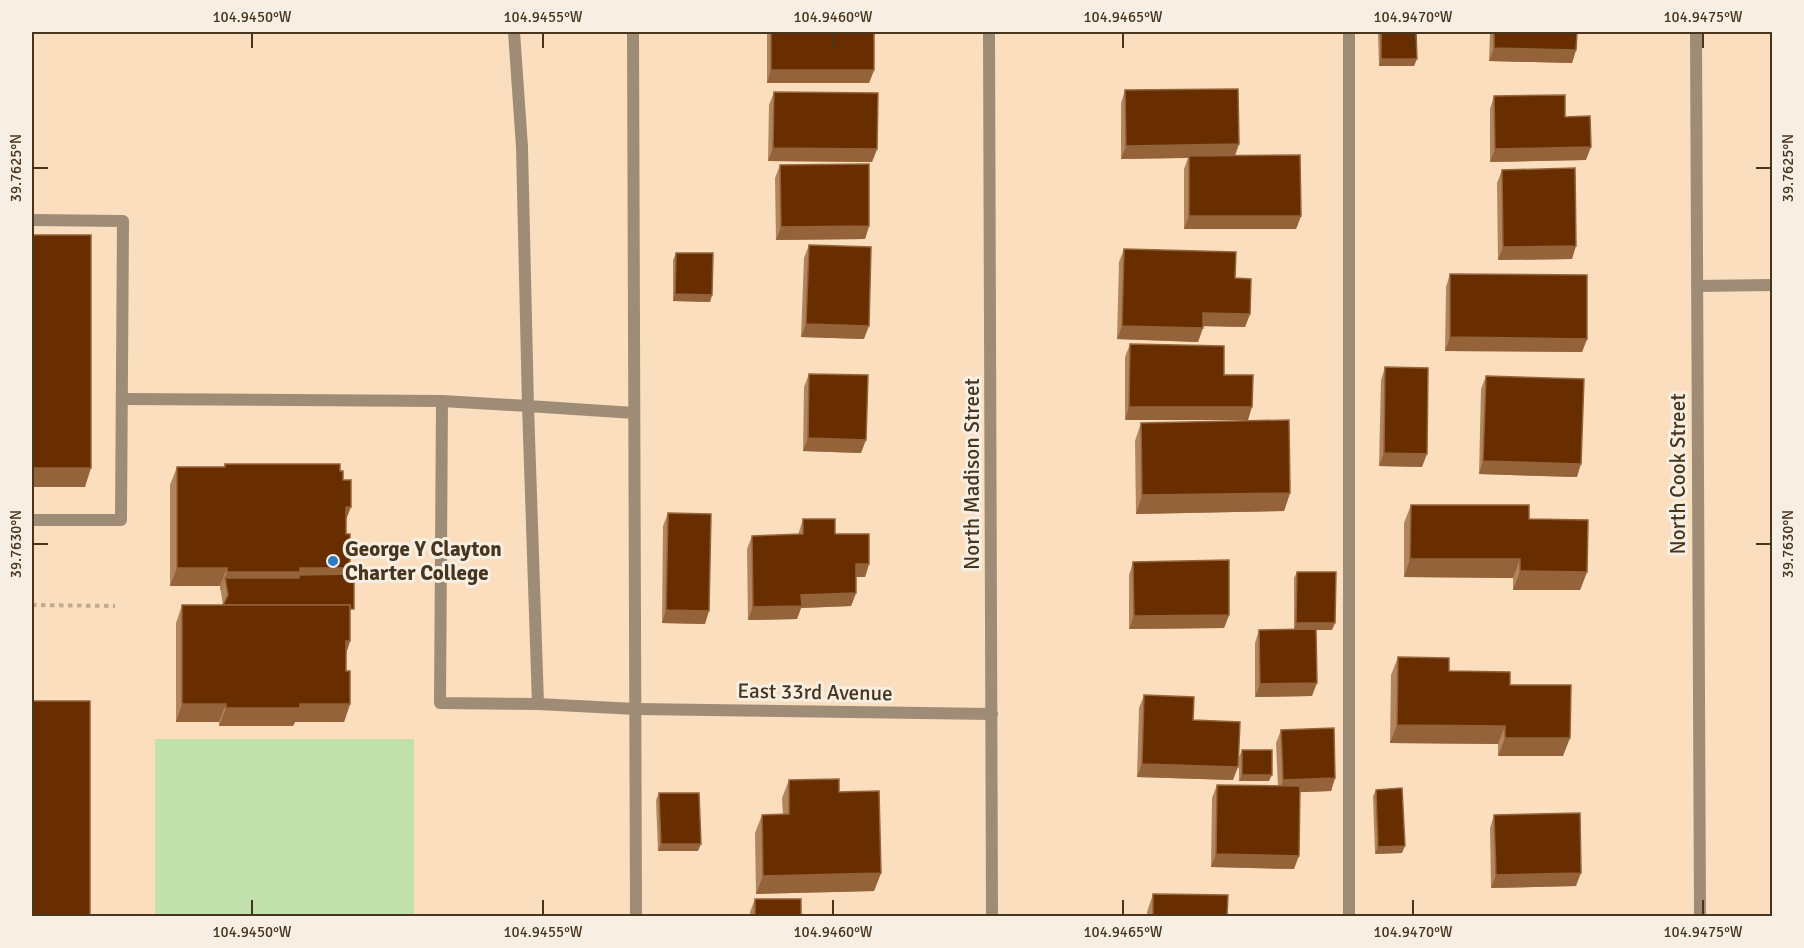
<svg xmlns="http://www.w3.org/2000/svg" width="1804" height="948" font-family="Signika,sans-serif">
  <rect width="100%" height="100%" fill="#fadebe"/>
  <rect fill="#c2e0ab" x="155" y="739" width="259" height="177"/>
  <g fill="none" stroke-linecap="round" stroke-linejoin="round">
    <path stroke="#c3aa8d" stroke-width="4" stroke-dasharray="4.5 4.5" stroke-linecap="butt" d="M32,605L115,606"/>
    <g stroke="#9f8c76" stroke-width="12">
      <path d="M514,32L522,147L528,406L634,413"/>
      <path d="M633,32L636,916"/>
      <path d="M1349,32V916"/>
      <path d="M32,220L123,221L121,520H32"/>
      <path d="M1697,286L1772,285"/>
      <path d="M122,399L442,401L528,406L538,704"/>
      <path d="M442,401L440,703L538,704L636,709"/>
    </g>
    <g stroke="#9f8c76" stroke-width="12">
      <path d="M989,32L992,916"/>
      <path d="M1696,32L1700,916"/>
      <path d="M636,709L992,714"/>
    </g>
  </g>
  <g fill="#b1865f">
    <path d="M767,32H874V70L869,83H767Z"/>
    <path d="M1378,32H1416L1414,66H1379Z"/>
    <path d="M1490,32H1577L1576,50L1572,63L1489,61Z"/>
    <path d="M1125,90L1239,144L1235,156L1301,216L1296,229H1184V169L1188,158L1121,159V103Z"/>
    <path d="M774,92L877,149L872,162L768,161L769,105Z"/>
    <path d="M1494,96L1565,117L1586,160L1490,162V109Z"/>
    <path d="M780,165L869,226L865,239L776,240L775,178Z"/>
    <path d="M1502,170L1572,259L1498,260L1497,183Z"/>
    <path d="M809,245L864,339L801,337L804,258Z"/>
    <path d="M1124,249L1235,278L1250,314L1245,327L1203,326L1198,342L1117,339L1119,262Z"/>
    <path d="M676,253L712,295L710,302L673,301V260Z"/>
    <path d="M1450,274L1587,339L1582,352L1445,351L1446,287Z"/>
    <path d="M1130,344L1224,375L1248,420H1125V357Z"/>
    <path d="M1385,367L1422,467L1379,466L1381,380Z"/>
    <path d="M809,374L861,453L803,451L804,387Z"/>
    <path d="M1486,376L1577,477L1479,474L1481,389Z"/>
    <path d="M1141,423L1290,493L1284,511L1136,514L1135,441Z"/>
    <path d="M225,464L340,471L343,480L346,534L350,568L348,574L350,641L346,654V671L350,704L344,722H295L293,726H219V722H176V623L182,605H223L220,586H170V485L177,467H224Z"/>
    <path d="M1411,505L1529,519L1587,572L1580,590H1513V578L1404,577V523Z"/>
    <path d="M668,513L705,624L662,623L663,526Z"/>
    <path d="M803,519L835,534L869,564L865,577H856V593L851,606L801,608L797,619L748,620L747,549L752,536L798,535Z"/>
    <path d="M1133,562L1229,615L1224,628L1129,629V575Z"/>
    <path d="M1297,572L1332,630H1316L1312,696L1255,697V643L1259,630H1294V578Z"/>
    <path d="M1398,657L1449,671L1510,685L1563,756H1498V744L1390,743L1391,675Z"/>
    <path d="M1144,695L1193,720L1233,780L1137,777L1139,708Z"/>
    <path d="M1281,730L1335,778L1331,791L1300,792L1294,869L1211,867L1212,798L1217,785L1278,786L1276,743Z"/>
    <path d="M1242,750L1269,781H1239V757Z"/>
    <path d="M789,780L839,792L881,873L874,891L756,894L755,833L762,815H783L782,798Z"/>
    <path d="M1376,790L1402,853L1375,854L1373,796Z"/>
    <path d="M659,793L698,851H658L656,800Z"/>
    <path d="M1494,815L1576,886L1491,888L1490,828Z"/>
    <path d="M1153,894L1227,916H1270H1147V912Z"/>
    <path d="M755,899L801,916H750V912Z"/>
  </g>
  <g fill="#946339">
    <path d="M1494,48L1576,50L1572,63L1489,61Z"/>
    <path d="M1381,59H1417L1414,66H1379Z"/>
    <path d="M771,70H874L869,83H767Z"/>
    <path d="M1239,144L1234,157L1121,159L1126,146Z"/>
    <path d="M1591,147L1586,160L1490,162L1495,149Z"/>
    <path d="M773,148L877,149L872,162L768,161Z"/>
    <path d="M1189,216H1301L1296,229H1184Z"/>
    <path d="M869,226L865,239L776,240L781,227Z"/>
    <path d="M1576,246L1572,259L1498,260L1503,247Z"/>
    <path d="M675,294L712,295L710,302L673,301Z"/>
    <path d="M1203,313L1250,314L1245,327L1198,326Z"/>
    <path d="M806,324L869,326L864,339L801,337Z"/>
    <path d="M1122,326L1203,328L1198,342L1117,339Z"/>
    <path d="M1450,337L1587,339L1582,352L1445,351Z"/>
    <path d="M1129,407H1252L1248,420H1125Z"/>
    <path d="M808,438L866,440L861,453L803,451Z"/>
    <path d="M1384,453L1427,454L1422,467L1379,466Z"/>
    <path d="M1483,461L1581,464L1577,477L1479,474Z"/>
    <path d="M32,468H91L85,487H32Z"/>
    <path d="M1290,493L1284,511L1136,514L1142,495Z"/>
    <path d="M346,507H351L344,525Z"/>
    <path d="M1410,559H1520L1513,578L1404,577Z"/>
    <path d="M856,564H869L865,577H851Z"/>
    <path d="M177,568H227L220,586H170Z"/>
    <path d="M300,568H350L344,587L299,578V575L293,590L225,578L221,590H220L227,572Z"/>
    <path d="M1520,571L1587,572L1580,590H1513Z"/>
    <path d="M856,593L851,606L801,608L797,619L748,620L753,607L801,595Z"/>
    <path d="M666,610L709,611L705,624L662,623Z"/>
    <path d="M1229,615L1224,628L1129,629L1134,616Z"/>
    <path d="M1296,623H1335L1332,630H1294Z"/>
    <path d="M346,641H350L344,660Z"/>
    <path d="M1317,683L1312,696L1255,697L1260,684Z"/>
    <path d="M182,704H226L219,722H176Z"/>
    <path d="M300,704H350L344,722H295L293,726H219L226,708Z"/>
    <path d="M1397,725L1505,726L1498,744L1390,743Z"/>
    <path d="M1505,738H1570L1563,756H1498Z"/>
    <path d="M1142,764L1238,767L1233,780L1137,777Z"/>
    <path d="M1242,775H1272L1269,781H1239Z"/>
    <path d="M1335,778L1331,791L1278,793L1283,780Z"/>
    <path d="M661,844H701L698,851H658Z"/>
    <path d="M1405,846L1402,853L1375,854L1378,847Z"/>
    <path d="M1216,854L1299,856L1294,869L1211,867Z"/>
    <path d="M881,873L874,891L756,894L763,876Z"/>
    <path d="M1581,873L1576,886L1491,888L1496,875Z"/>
  </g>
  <g fill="#682e00" stroke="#946339" stroke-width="1.5">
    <rect x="771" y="32" width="103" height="38"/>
    <path d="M1381,32H1416L1417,59H1381Z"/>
    <path d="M1494,32H1577L1576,50L1494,48Z"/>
    <path d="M1238,89L1239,144L1126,146L1125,90Z"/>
    <path d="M774,92L878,93L877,149L773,148Z"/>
    <path d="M1565,95V117L1590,116L1591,147L1495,149L1494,96Z"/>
    <path d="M1300,155L1301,216H1189V156Z"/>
    <path d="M869,164V226L781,227L780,165Z"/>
    <path d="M1575,168L1576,246L1503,247L1502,170Z"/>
    <rect x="32" y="235" width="59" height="233"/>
    <path d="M809,245L871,247L869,326L806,324Z"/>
    <path d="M1124,249L1236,252L1235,278L1251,279L1250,314L1203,313V328L1122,326Z"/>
    <path d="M676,253H713L712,295L675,294Z"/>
    <path d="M1450,274L1587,275V339L1450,337Z"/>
    <path d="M1130,344L1224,346V375H1253L1252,407H1129Z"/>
    <path d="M1385,367L1428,368L1427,454L1384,453Z"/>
    <path d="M809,374L868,375L866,440L808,438Z"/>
    <path d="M1486,376L1584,379L1581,464L1483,461Z"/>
    <path d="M1289,420L1290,493L1142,495L1141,423Z"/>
    <path d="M225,464H340V471H343V480H351V507H346V534H350V568H300V572H227V568H177V467H225Z"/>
    <path d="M1411,505H1529V519L1588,520L1587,572L1520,571V559H1410Z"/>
    <path d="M668,513L711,514L709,611L666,610Z"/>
    <path d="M803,519H835V534H869V564H856V593L801,595L802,606L753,607L752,536L803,534Z"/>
    <path d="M1229,560V615L1134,616L1133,562Z"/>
    <path d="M1297,572H1336L1335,623H1296Z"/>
    <path d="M354,574V609H350V605H223L228,595L225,578H299V575Z"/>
    <path d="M182,605H350V641H346V671H350V704H300V708H226V704H182Z"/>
    <path d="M1316,629L1317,683L1260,684L1259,630Z"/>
    <path d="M1398,657L1449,658V671L1510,672V685H1571L1570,738H1505V726L1397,725Z"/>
    <path d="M1144,695L1194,697L1193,720L1240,722L1238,767L1142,764Z"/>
    <rect x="32" y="701" width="58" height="215"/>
    <path d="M1334,728L1335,778L1283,780L1281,730Z"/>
    <rect x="1242" y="750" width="30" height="25"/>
    <path d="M839,779V792L879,791L881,873L763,876L762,815L789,814V780Z"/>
    <path d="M1217,785L1300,786L1299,856L1216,854Z"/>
    <path d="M1402,788L1405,846L1378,847L1376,790Z"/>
    <path d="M659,793H699L701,844H661Z"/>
    <path d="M1580,813L1581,873L1496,875L1494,815Z"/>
    <path d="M1153,894L1228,895L1227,916H1270H1153Z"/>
    <rect x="755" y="899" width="46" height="17"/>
    <path d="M1580,915V916H1512Z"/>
  </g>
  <path fill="none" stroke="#47351e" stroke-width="2" d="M252,33V48M543,33V48M833,33V48M1123,33V48M1413,33V48M1703,33V48M33,168H48M1756,168H1771M33,544H48M1756,544H1771M252,900V915M543,900V915M833,900V915M1123,900V915M1413,900V915M1703,900V915"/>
  <circle fill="#2a7bca" stroke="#f8efe4" stroke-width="2" cx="333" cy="561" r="6"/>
  <g text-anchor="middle" stroke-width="6" stroke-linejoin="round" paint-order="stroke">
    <g font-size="21" fill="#47351e" stroke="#f8efe4">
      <text transform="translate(972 474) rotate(-90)" y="7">North Madison Street</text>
      <text transform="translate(1678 474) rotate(-90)" y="7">North Cook Street</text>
      <text transform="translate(815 692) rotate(1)" y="7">East 33rd Avenue</text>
    </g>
    <g font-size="21" font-weight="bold" fill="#47351e" stroke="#f8efe4" text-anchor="start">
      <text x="345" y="556">George Y Clayton<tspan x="345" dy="24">Charter College</tspan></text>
    </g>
  </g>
  <rect width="1804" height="948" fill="none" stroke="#f8efe4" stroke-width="66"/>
  <rect x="33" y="33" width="1738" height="882" fill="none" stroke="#47351e" stroke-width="2"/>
  <g font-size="15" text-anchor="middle" fill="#47351e">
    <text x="252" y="22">104.9450°W</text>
    <text x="543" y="22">104.9455°W</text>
    <text x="833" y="22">104.9460°W</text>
    <text x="1123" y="22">104.9465°W</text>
    <text x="1413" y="22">104.9470°W</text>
    <text x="1703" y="22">104.9475°W</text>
    <text transform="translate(1788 168) rotate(-90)" y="5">39.7625°N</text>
    <text transform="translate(16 168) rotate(-90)" y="5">39.7625°N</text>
    <text transform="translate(1788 544) rotate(-90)" y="5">39.7630°N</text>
    <text transform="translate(16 544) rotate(-90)" y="5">39.7630°N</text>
    <text x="252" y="937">104.9450°W</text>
    <text x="543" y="937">104.9455°W</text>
    <text x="833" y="937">104.9460°W</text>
    <text x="1123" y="937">104.9465°W</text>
    <text x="1413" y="937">104.9470°W</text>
    <text x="1703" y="937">104.9475°W</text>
  </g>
</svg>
